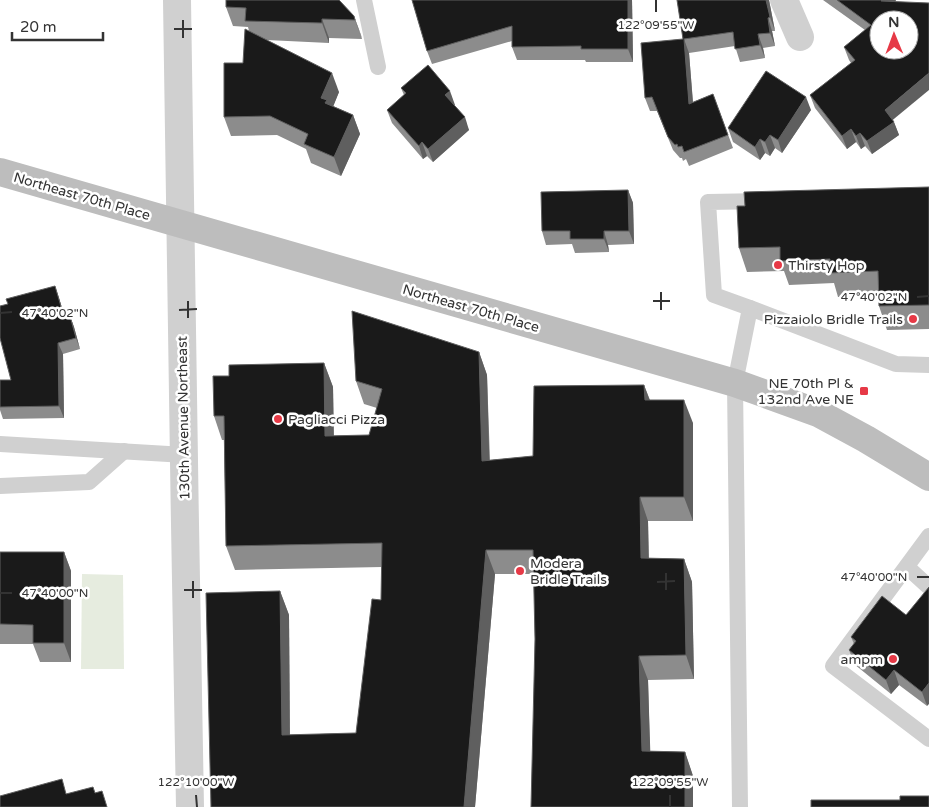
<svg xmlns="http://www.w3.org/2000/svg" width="929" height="807" font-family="'Varela Round',sans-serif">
  <rect width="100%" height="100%" fill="#fff"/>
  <path fill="#e6ecdf" d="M82,574L123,575L124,669H81Z"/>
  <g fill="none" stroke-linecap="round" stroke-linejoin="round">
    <g stroke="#d0d0d0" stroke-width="16">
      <path d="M364,0L378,67"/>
      <path d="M750,308L896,364L929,365"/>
      <path d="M0,444L185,455"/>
      <path d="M0,486L89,482L124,451"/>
      <path d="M929,536L833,666L929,739"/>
      <path d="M907,567L929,587"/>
      <path d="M740,807L735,383L750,308L714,295L708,202L766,201"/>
    </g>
    <g stroke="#d0d0d0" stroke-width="28">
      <path d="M177,0C179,269 186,538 190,807"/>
      <path d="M784,0L800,37"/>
    </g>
    <path stroke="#bdbdbd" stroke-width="28" d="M0,172L735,383L818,413L866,439L929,477"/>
  </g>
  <g fill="#8c8c8c">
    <path d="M226,0L354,16L362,39L329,38V43L267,40L339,92L333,106L353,115L360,134L341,176L311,163L306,149L277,135L231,136L224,117L243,63L249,31L248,27L233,26L226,7Z"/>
    <path d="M412,0H632L633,62H586L585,60H517L512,47V41L432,64L427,51Z"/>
    <path d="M677,0H769L775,31H772L775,46L763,48L765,58L740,62L735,46L689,53L693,102L713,94L733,148L689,166L686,159L683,161L682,158H680L673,150L657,111H650L645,98L683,39Z"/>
    <path d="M823,0H896L895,2L893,120L899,135L872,154L865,146L861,149L856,142L847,149L815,108L810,95L851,63L849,60L844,47L865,30Z"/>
    <path d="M401,88L455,105H454L469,130L433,162L427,156L423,159L392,123L387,110L404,95Z"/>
    <path d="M811,110L782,153L775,148L770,156L765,153L760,160L733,142L728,128Z"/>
    <path d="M929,187V329L887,330L879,306V296L838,297L834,283L789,285L784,271L747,272L739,248L745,206Z"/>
    <path d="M628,190L633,203L634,244L608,245L609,252L575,253L572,244L546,245L542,231Z"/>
    <path d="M55,286L65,317L70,316L74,327L80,349L63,354L64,418L3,419L0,410V380H11L8,304Z"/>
    <path d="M479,352L487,375L490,460L533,456L644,385L650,400L693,423V521H648L649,558L684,559L692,582L694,679L648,680L650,751L685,752L693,776V807L535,639L534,574H495L475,807H211L280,591L289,615L290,735L356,733L381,600L382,567L235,570L226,546L224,440H222L214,416L229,376L324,363L333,387L334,436L369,435L377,408L364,404L356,381Z"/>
    <path d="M0,552H64L71,571V662H40L33,644H0Z"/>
    <path d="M906,615L927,706L899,685L891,694L854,664L849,650L854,644L851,637Z"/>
  </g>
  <g fill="#5f5f5f">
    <path d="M628,0H632L633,62L628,49Z"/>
    <path d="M766,0H769L775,31L770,17Z"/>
    <path d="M882,0H896L886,14L881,1Z"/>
    <path d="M354,16L361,35L362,39L355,20Z"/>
    <path d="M768,18L772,31L775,46L770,33Z"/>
    <path d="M322,19L329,38V43L322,23Z"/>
    <path d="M758,34L763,48L765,58L760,45Z"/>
    <path d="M684,39L689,53L694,117L689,104Z"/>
    <path d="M332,73L339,92L331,112L321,98Z"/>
    <path d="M929,73V90L889,123L885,110Z"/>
    <path d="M450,91L455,105L450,108L445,95Z"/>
    <path d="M806,97L811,110L782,153L778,140Z"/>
    <path d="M353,115L360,134L341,176L334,157Z"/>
    <path d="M465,117L469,130L433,162L428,149Z"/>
    <path d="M894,122L899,135L872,154L867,141Z"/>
    <path d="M851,129L856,142L847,149L842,136Z"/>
    <path d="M860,133L865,146L861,149L856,136Z"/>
    <path d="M770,135L775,148L770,156L765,142Z"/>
    <path d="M760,139L765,153L760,160L755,147Z"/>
    <path d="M422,142L427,156L423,159L419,146Z"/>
    <path d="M628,190L633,203L634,244L629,231Z"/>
    <path d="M604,231L608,245L609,252L604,239Z"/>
    <path d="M55,286L59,298L68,329L64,317Z"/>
    <path d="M70,316L74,327L80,349L76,338Z"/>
    <path d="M58,343L63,354L64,418L59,406Z"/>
    <path d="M479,352L487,375L490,485L482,461Z"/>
    <path d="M324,363L333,387L334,460L325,436Z"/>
    <path d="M644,385L653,409L645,400Z"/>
    <path d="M684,400L693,423V521L684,497Z"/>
    <path d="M640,497L648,521L649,582L641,558Z"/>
    <path d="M486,550L495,574L475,807H464Z"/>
    <path d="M64,552L71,571V662L64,643Z"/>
    <path d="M684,559L692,582L694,679L686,655Z"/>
    <path d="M280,591L289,615L290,759L282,735Z"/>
    <path d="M639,656L648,680L651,774L642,751Z"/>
    <path d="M894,670L899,685L891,694L886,680Z"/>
    <path d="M929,683V704L927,706L922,692Z"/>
    <path d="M685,752L693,776V807H685Z"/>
  </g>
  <g fill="#1a1a1a" stroke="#5f5f5f" fill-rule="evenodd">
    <path d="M226,0H339L354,16L355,20L322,19V23L245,21L246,8L226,7Z"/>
    <path d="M412,0H628V49H581V46L512,47V26L427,51Z"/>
    <path d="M677,0H766L770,17L768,18L770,33L758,34L760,45L735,49L733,32L684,39L689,104L713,94L728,135L684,152L682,146L678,147L677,144L675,145L668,137L652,97L645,98L641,43L683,39Z"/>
    <path d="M837,0H882L881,1L929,3V73L885,110L894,122L867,141L860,133L856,136L851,129L842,136L810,95L855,60L844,47L871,25ZM879,20H909V50H879Z"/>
    <path d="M245,29L332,73L321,98L327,100L325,103L353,115L334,157L304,144L308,134L270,116L224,117V63H243Z"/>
    <path d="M428,65L450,91L445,95L465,117L428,149L422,142L419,146L387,110L406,93L401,88Z"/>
    <path d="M766,71L806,97L778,140L770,135L765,142L760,139L755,147L728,128Z"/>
    <path d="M929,187V305L879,306L878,271L830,273V259L780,261V247L739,248L737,206H745L744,192Z"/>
    <path d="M628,190L629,231H604V239H570V231H542L541,192Z"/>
    <path d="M55,286L64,317L70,316L76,338L58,343L59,406L0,407V380H11L0,338V306L8,304L6,299Z"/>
    <path d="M352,311L479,352L482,461L533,456L534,386L644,385L645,400H684V497H640L641,558L684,559L686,655L639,656L642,751L685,752V807H531L535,639L533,550H486L464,807H211L206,593L280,591L282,735L356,733L372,599L381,600L382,543L226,546L224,416H214L213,376H229V365L324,363L325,436L369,435L382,389L356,381Z"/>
    <path d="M0,552H64V643H33V625L0,624Z"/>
    <path d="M929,587V683L922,692L894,670L886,680L849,650L856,641L851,637L882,596L906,615Z"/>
    <path d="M62,779L66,794L93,787L95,793L102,791L107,807H0V796Z"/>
    <path d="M900,796H929V807H811V800H900Z"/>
  </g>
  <path fill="none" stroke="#333" stroke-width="2" d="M656,0V12M183,20V38M174,29H192M661,292V310M917,297L929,296M188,301V318M653,301H670M179,310L197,309M0,313L12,312M666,573V590M917,577H929M193,581V598M657,582L675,581M184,590H202M0,593H12M196,795L197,807M670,795V807"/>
  <g fill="#e63946" stroke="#fff" stroke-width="2">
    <circle cx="778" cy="265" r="5"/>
    <circle cx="913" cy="319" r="5"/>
    <rect x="859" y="386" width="10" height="10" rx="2.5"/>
    <circle cx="278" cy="419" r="5"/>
    <circle cx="520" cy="571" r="5"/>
    <circle cx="893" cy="659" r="5"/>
  </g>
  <g text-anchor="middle" stroke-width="5" stroke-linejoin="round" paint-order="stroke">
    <g font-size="14" fill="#333" stroke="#fff">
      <text transform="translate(82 196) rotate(16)" y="5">Northeast 70th Place</text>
      <text transform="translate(471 308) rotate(16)" y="5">Northeast 70th Place</text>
      <text transform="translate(183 418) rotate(-91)" y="5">130th Avenue Northeast</text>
    </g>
    <g font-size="14" fill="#333" stroke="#fff" text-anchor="start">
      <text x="788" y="270">Thirsty Hop</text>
      <text x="903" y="324" text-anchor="end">Pizzaiolo Bridle Trails</text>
      <text x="854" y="388" text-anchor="end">NE 70th Pl &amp;<tspan x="854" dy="16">132nd Ave NE</tspan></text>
      <text x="288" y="424">Pagliacci Pizza</text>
      <text x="530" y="568">Modera<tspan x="530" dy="16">Bridle Trails</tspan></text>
      <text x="883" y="664" text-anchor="end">ampm</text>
    </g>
  </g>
  <g font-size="12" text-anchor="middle" fill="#333" stroke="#fff" stroke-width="5" stroke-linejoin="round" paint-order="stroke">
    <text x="656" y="29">122°09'55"W</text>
    <text x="874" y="301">47°40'02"N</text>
    <text x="55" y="317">47°40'02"N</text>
    <text x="874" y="581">47°40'00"N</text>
    <text x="55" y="597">47°40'00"N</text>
    <text x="196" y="786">122°10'00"W</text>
    <text x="670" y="786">122°09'55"W</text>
  </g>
  <g transform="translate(894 35) rotate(359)"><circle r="24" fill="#ffffff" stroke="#adadad"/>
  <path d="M0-4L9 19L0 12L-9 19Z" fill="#e63946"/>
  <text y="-8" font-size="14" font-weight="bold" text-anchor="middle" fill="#333333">N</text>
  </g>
  <path d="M12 32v8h91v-8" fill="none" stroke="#333333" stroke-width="2.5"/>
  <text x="20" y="32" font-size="15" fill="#333333" stroke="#ffffff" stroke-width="4" paint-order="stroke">20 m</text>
</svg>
